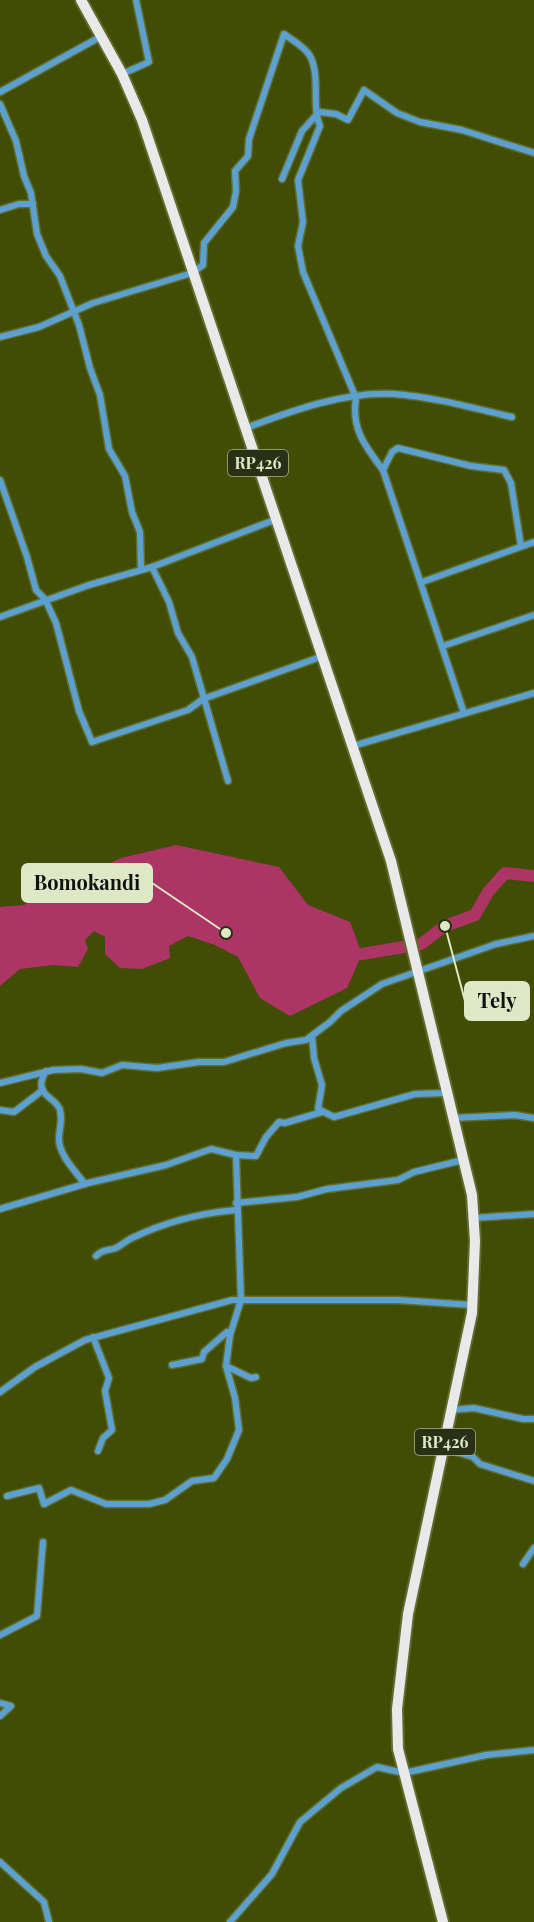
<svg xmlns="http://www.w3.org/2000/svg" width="534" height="1922" font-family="'Playfair Display',serif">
  <rect width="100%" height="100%" fill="#414d05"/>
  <path fill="#ac3565" d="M176,845L279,867L308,905L350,922L362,954L347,988L290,1016L260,998L238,957L215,945L188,936L169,946L170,958L142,969L120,968L105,954V937L94,931L85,940L88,949L78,967L53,965L20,969L0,986V907L24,905L121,858Z"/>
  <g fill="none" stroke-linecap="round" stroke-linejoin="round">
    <path stroke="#ac3565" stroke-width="12" d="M362,954L421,944L445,926L475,915L488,892L505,873L534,876"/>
    <g stroke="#606c2c" stroke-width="9">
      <g id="minor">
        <path d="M122,74L149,62L136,0"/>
        <path d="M0,92L100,37"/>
        <path d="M0,104L16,141L24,176L31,193L37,234L46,256L60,276L79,325L90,368L100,395L109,449L125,476L132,512L140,532L141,570"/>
        <path d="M282,179L302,131L319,112L336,114L348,120L364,90L397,113L420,122L462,130L534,153"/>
        <path d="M0,210L19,204H33"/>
        <path d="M0,337L39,327L93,303L192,273L203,265L204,243L233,207L236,191L235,171L248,156L249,139L284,34C292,40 305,47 310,56C321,77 311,105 320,126L298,180L303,222L298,246L303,272L356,398C351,429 365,446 383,470L464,713"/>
        <path d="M246,428C291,411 345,391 394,394C434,397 473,408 512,417"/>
        <path d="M383,470L392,452L398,448L471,466L504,470L511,483L521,546"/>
        <path d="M0,480L27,557L36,590L45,599L56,623L79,711L92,742L188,710L203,699L323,656"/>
        <path d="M152,567L169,602L178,633L192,657L228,781"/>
        <path d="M422,582L534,542"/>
        <path d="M0,617L89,585L152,567L277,519"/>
        <path d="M443,646L534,615"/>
        <path d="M353,746L534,693"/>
        <path d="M312,1036L314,1058L322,1085L318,1109L334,1117L415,1094L446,1093"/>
        <path d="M46,1071C31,1096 56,1096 60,1110C63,1122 59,1128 59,1138C58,1154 76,1172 85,1184"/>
        <path d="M0,1083L53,1070L81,1069L102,1073L122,1065L157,1068L199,1062H224L286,1043L306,1040L330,1022L341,1011L382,984L496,944L534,936"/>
        <path d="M0,1110L14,1112L43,1090"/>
        <path d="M452,1118L515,1115L534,1118"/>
        <path d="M236,1155L256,1156L266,1137L279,1122L285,1123L322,1112"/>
        <path d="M236,1203L297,1197L327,1189L398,1180L414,1172L463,1160"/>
        <path d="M0,1209L88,1183L166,1165L211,1149L236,1155L241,1300L230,1335L226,1366L235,1398L239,1430L227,1459L214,1478L192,1481L165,1500L149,1504H106L71,1490L44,1504L39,1488L7,1496"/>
        <path d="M474,1218L534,1214"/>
        <path d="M96,1256C103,1249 107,1251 116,1248C122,1245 127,1240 132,1238C165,1222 201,1213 236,1210"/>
        <path d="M93,1337L109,1378L105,1391L112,1430L103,1438L98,1451"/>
        <path d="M172,1365L202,1359L204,1352L227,1332L230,1335"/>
        <path d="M226,1366L251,1378L256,1377"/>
        <path d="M0,1392L35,1367L85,1340L232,1300H398L472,1305"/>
        <path d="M451,1410L474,1408L523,1419H534"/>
        <path d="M443,1448L473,1457L480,1464L534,1481"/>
        <path d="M523,1564L534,1548"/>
        <path d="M0,1635L37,1616L43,1542"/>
        <path d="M0,1703L11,1706L0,1716"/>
        <path d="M0,1862L44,1902L49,1922"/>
        <path d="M230,1922L272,1874L300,1822L341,1788L377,1767L404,1773L486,1755L534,1750"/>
      </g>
    </g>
    <g stroke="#606c2c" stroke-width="14">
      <path id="primary" d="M81,0L122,74L142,120L391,861L472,1195L475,1241L472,1313L408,1614L397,1709L398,1749L443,1922"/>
    </g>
    <use href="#minor" stroke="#5ba0cf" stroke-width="6"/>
    <use href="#primary" stroke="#e9e9e9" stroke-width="10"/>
  </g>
  <g text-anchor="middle" stroke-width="6" stroke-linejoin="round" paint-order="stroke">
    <g fill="#2a3015" stroke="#a8b091" stroke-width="1.5">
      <rect x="228" y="450" width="60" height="26" rx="4.5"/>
      <rect x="415" y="1429" width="60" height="26" rx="4.5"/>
    </g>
    <g font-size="16" font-weight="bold" fill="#dee7c6">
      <text x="258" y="469">RP426</text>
      <text x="445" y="1448">RP426</text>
    </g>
  </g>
  <path fill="none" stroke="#dee7c6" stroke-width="2" d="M226 933L152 883M445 926L465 1001"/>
  <g fill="#dee7c6" stroke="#2a3015" stroke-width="2">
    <circle cx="226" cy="933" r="6"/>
    <circle cx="445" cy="926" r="6"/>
  </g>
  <g fill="#dee7c6" stroke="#dee7c6" stroke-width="2">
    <rect x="22" y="864" width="130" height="38" rx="6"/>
    <rect x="465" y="982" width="64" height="38" rx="6"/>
  </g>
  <g font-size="20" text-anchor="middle" font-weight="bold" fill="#111">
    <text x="87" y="890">Bomokandi</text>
    <text x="497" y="1008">Tely</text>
  </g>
</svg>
